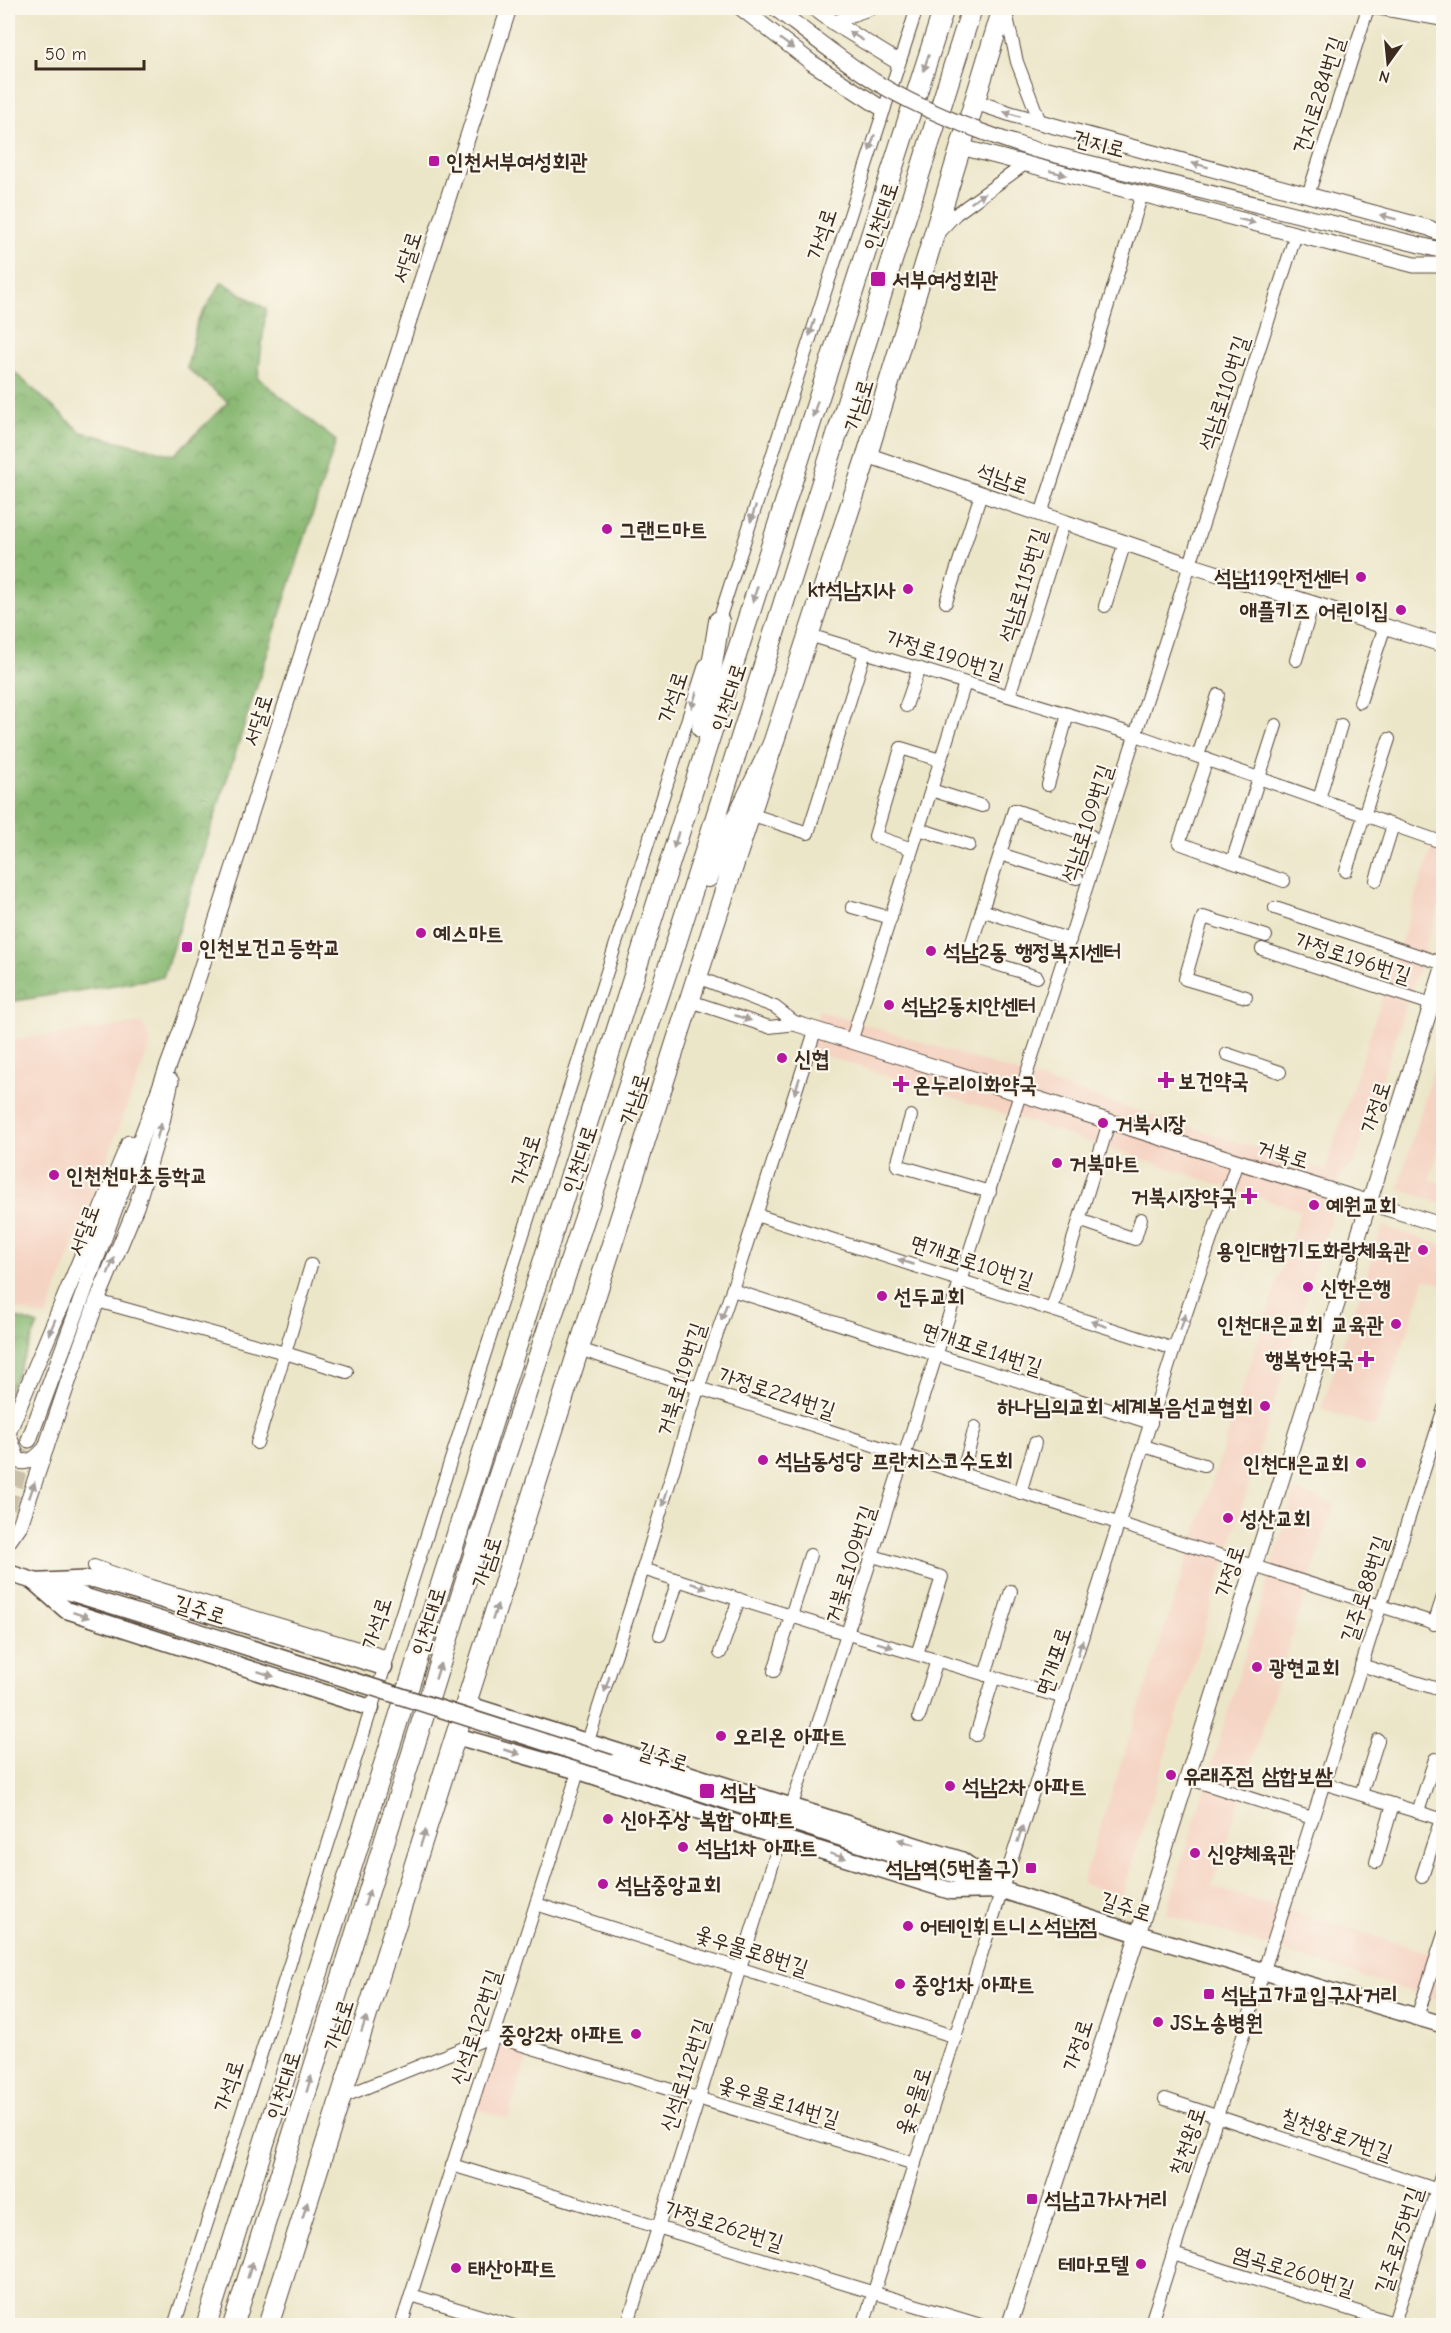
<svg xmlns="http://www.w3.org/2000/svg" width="1451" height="2333" font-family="'Comic Neue','Poor Story',sans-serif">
  <defs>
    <pattern id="forest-crowns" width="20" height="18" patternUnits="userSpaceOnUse" patternTransform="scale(1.5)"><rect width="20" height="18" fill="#87b871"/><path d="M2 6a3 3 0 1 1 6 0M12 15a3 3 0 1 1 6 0" fill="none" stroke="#70965c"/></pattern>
  </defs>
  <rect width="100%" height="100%" fill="#fbf7ec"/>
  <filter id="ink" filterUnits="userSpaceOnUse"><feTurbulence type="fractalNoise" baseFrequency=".0167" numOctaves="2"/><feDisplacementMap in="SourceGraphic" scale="12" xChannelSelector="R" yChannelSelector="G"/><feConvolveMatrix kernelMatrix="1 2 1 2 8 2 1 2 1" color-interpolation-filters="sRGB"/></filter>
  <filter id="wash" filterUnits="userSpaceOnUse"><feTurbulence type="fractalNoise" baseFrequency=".008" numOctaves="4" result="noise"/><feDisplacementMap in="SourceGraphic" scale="24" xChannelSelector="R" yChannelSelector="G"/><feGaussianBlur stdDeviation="1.35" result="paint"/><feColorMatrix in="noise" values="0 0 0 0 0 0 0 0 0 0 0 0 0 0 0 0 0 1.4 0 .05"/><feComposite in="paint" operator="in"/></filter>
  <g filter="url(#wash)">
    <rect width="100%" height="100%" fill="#ece6c9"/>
    <g fill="#f5d3c2">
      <path d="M1443,814V894L1354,1163L1339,1175L1330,1221L1122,1896L1082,1884L1300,1211L808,1050L819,1010L1325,1170Z"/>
      <path d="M143,1023L151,1043L46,1318L8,1306V1041Z"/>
      <path d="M1443,1037V1135L1430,1179L1443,1184V1204L1398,1189Z"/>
      <path d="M1383,1226L1443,1246L1444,1285L1425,1279L1375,1427L1321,1409Z"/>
      <path d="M1295,1491L1334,1504L1212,1887L1443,1957V2002L1166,1914Z"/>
      <path d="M493,2036L530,2047L508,2119L471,2107Z"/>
    </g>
    <g fill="url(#forest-crowns)" stroke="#617148" stroke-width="1.5">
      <path d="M222,282L266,309L258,378L336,441L163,977L8,1002V359L13,371L81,432L174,455L228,402L187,368L197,322Z"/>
      <path d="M8,1315L38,1325L8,1395Z"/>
    </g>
  </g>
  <g filter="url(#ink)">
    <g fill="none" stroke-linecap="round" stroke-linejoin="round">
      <path stroke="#c9c0a7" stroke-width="15" stroke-dasharray="15 8" stroke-linecap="butt" d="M8,1508L29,1440"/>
      <g stroke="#564638" stroke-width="14">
        <g id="minor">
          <path d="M1005,8L1017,62L1040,122"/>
          <path d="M1376,8L1444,20"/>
          <path d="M833,22L873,8"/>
          <path d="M1308,195L1368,8"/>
          <path d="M937,234L956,214L1025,164"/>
          <path d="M1041,514L1096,344L1142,194"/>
          <path d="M946,602L981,494"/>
          <path d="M1105,606L1125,542"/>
          <path d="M717,626L917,8"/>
          <path d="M809,635L1136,735L1444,843"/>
          <path d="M1296,660L1313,603"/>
          <path d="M1009,696L1064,522"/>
          <path d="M1360,702L1385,626"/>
          <path d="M906,706L919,668"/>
          <path d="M1198,756L1218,695"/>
          <path d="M1207,759L1179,843L1284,881"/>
          <path d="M1048,785L1068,714"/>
          <path d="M931,790L982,806"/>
          <path d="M1319,799L1341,725"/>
          <path d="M750,814L808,833L865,652"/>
          <path d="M919,829L969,845"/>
          <path d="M912,849L875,836L901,748L940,760"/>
          <path d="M1000,854L1077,878"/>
          <path d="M1232,862L1276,725"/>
          <path d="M1346,871L1389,739"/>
          <path d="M1376,880L1393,825"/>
          <path d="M852,907L891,918"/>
          <path d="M1275,908L1444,964"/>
          <path d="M982,910L1014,810L1091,836"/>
          <path d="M1262,949L1431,1004"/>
          <path d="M697,977L775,1007L797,1024"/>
          <path d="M1037,977L968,955L982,910L1070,940"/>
          <path d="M1246,997L1185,979L1203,917L1266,936"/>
          <path d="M690,1001L769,1027L797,1024"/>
          <path d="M851,1042L965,683"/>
          <path d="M1227,1054L1280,1072"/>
          <path d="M911,1116L897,1165L990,1192"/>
          <path d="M756,1215L1174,1349"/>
          <path d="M1079,1220L1135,1239L1141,1219"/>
          <path d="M311,1265L285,1353L347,1372"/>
          <path d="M732,1290L1151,1423"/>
          <path d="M97,1301L285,1353L257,1443"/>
          <path d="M1052,1309L1109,1122"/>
          <path d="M579,1349L962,1474L1444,1626"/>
          <path d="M1144,1446L1204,1465"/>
          <path d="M962,1474L975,1427"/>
          <path d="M1020,1493L1035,1443"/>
          <path d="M873,1556L942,1577L917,1654"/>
          <path d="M94,1566L151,1586L388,1657"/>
          <path d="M643,1569L848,1634L1064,1698"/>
          <path d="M1434,1624L1444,1594"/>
          <path d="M660,1635L678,1580"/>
          <path d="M720,1653L739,1599"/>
          <path d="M1361,1665L1444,1691"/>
          <path d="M774,1671L810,1555"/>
          <path d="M985,1675L1011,1591"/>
          <path d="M919,1717L937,1660"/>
          <path d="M976,1735L994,1677"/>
          <path d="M1187,1778L1312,1818"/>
          <path d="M1323,1783L1444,1820"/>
          <path d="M1361,1794L1378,1740"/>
          <path d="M792,1805L1296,234"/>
          <path d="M1418,1812L1435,1759"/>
          <path d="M1376,1862L1393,1804"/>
          <path d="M1422,1877L1441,1819"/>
          <path d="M536,1904L956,2037"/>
          <path d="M1417,2017L1444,1934"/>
          <path d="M340,2098L493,2036L915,2164"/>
          <path d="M1165,2099L1444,2192"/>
          <path d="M452,2165L984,2326"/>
          <path d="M1173,2254L1403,2326"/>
          <path d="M411,2295L514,2326"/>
          <path d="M174,2326L705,665"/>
          <path d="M401,2326L643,1569L698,1389L732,1290L815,1031"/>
          <path d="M627,2326L781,1838"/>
          <path d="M863,2326L1174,1349L1237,1162"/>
          <path d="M1150,2326L1444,1408"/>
          <path d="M1393,2326L1444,2167"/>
        </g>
      </g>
      <g stroke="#564638" stroke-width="17">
        <g id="tertiary">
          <path d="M741,8L812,63L883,109"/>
          <path d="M814,8L833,22L898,62"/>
          <path d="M975,102L1014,115L1429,228L1444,235"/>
          <path d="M961,147L1414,265H1444"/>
          <path d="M1420,245L1444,251"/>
          <path d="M867,455L1190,565L1444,645"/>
          <path d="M797,1024L1444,1226"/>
          <path d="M29,1440L183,1025L509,8"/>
          <path d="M46,1448C37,1457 32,1464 18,1461L8,1433L129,1143"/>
          <path d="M8,1542L20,1525L68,1382L97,1301L136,1207L162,1122L171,1081"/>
          <path d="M1009,2326L1138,1934L1444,965"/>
        </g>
      </g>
      <g stroke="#564638" stroke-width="19">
        <g id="secondary">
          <path d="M8,1573L225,1640"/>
          <path d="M34,1582L94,1579L384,1667"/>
          <path d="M34,1582L66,1610L371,1708"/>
          <path d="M456,1736L579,1771L781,1838L951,1891L1003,1890L961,1860L466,1704"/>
          <path d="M610,1763L1138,1934L1444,2025"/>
        </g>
      </g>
      <g stroke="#564638" stroke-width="22">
        <path id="primary" d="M268,2326L697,977L867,455L1003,8"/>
      </g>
      <g stroke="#564638" stroke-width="22">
        <g id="trunk">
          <path d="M702,728L719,621"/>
          <path d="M708,877L773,744"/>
          <path d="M206,2326L689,802L944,8"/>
          <path d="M233,2326L498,1478L670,962L972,8"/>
        </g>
      </g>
      <use href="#minor" stroke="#fff" stroke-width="12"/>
      <use href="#tertiary" stroke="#fff" stroke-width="15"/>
      <use href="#secondary" stroke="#fff" stroke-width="16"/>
      <use href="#primary" stroke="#fff" stroke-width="20"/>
      <use href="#trunk" stroke="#fff" stroke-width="20"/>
      <g stroke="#564638" stroke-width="17" stroke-linecap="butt">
        <path id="tertiary-bridge" d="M775,8C809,34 842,61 879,84C928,113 981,133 1036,150L1420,245"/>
      </g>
      <g stroke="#564638" stroke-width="19" stroke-linecap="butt">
        <path id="secondary-bridge" d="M225,1640L610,1763"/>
      </g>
      <use href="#tertiary-bridge" stroke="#fff" stroke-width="15"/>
      <use href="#secondary-bridge" stroke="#fff" stroke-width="16"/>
    </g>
    <defs><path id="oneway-solid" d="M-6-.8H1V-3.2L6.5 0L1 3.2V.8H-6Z" transform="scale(1.5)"/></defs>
    <g fill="#a79f9a">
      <use href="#oneway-solid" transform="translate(856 36) rotate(-148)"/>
      <use href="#oneway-solid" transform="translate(787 44) rotate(37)"/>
      <use href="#oneway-solid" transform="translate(926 63) rotate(108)"/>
      <use href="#oneway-solid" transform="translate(1012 114) rotate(-163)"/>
      <use href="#oneway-solid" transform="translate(872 143) rotate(108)"/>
      <use href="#oneway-solid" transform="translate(1200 165) rotate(-165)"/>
      <use href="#oneway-solid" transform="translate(1058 173) rotate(14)"/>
      <use href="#oneway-solid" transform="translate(978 198) rotate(-35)"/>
      <use href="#oneway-solid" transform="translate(1388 217) rotate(-165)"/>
      <use href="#oneway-solid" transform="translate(1247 221) rotate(14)"/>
      <use href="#oneway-solid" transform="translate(812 328) rotate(108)"/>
      <use href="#oneway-solid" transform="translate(815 409) rotate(108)"/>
      <use href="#oneway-solid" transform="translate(753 514) rotate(108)"/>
      <use href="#oneway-solid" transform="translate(755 594) rotate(108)"/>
      <use href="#oneway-solid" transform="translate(694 700) rotate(108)"/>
      <use href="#oneway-solid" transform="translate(676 840) rotate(107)"/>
      <use href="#oneway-solid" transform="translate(743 1018) rotate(18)"/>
      <use href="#oneway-solid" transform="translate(797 1086) rotate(108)"/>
      <use href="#oneway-solid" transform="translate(159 1131) rotate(-74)"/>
      <use href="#oneway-solid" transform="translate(906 1262) rotate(-162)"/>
      <use href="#oneway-solid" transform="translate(111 1266) rotate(-68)"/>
      <use href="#oneway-solid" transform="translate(724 1312) rotate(109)"/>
      <use href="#oneway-solid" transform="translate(1183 1322) rotate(-72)"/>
      <use href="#oneway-solid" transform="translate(1099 1324) rotate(-162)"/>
      <use href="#oneway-solid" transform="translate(52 1327) rotate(113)"/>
      <use href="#oneway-solid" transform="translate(32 1490) rotate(-71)"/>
      <use href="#oneway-solid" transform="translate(665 1498) rotate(107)"/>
      <use href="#oneway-solid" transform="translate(699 1586) rotate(18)"/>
      <use href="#oneway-solid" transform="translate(495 1612) rotate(-72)"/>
      <use href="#oneway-solid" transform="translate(81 1615) rotate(18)"/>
      <use href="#oneway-solid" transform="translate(885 1645) rotate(17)"/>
      <use href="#oneway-solid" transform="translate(1080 1648) rotate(-72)"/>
      <use href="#oneway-solid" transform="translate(438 1671) rotate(-73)"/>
      <use href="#oneway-solid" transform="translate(266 1674) rotate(18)"/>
      <use href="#oneway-solid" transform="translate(607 1684) rotate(108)"/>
      <use href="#oneway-solid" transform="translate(512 1752) rotate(16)"/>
      <use href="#oneway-solid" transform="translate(1020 1834) rotate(-72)"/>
      <use href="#oneway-solid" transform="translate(423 1838) rotate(-72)"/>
      <use href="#oneway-solid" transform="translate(906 1842) rotate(-162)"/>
      <use href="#oneway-solid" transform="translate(838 1856) rotate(17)"/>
      <use href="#oneway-solid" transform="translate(367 1898) rotate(-73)"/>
      <use href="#oneway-solid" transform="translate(364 2024) rotate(-72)"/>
      <use href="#oneway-solid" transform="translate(309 2084) rotate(-73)"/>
      <use href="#oneway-solid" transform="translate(305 2210) rotate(-72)"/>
      <use href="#oneway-solid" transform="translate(250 2270) rotate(-73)"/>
    </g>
  </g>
  <g fill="#b5179e" stroke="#fbf7ec" stroke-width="2">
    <rect x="428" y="155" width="12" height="12" rx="3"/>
    <rect x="870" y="271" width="16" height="16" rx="3"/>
    <circle cx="607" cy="529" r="6"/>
    <circle cx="1361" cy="577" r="6"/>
    <circle cx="908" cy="589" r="6"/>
    <circle cx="1401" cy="610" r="6"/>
    <circle cx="421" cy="933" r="6"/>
    <rect x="181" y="941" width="12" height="12" rx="3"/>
    <circle cx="931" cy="951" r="6"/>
    <circle cx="889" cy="1005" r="6"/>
    <circle cx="782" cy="1058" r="6"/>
    <path d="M1163 1071h6v6h6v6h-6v6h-6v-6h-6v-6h6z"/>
    <path d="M898 1075h6v6h6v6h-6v6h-6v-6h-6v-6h6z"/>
    <circle cx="1103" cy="1123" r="6"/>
    <circle cx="1057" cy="1163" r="6"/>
    <circle cx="54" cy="1175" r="6"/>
    <path d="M1246 1187h6v6h6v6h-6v6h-6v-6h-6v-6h6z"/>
    <circle cx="1314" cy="1205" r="6"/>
    <circle cx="1423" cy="1250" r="6"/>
    <circle cx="1308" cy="1287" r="6"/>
    <circle cx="882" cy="1296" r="6"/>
    <circle cx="1396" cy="1324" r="6"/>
    <path d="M1363 1350h6v6h6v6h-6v6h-6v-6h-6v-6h6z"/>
    <circle cx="1265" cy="1406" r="6"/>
    <circle cx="763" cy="1460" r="6"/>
    <circle cx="1361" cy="1463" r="6"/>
    <circle cx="1228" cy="1518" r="6"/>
    <circle cx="1257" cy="1667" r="6"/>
    <circle cx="721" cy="1736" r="6"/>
    <circle cx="1171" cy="1775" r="6"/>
    <circle cx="950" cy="1786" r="6"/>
    <rect x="699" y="1783" width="16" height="16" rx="3"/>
    <circle cx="608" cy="1819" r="6"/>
    <circle cx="683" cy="1847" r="6"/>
    <circle cx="1195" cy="1853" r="6"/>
    <rect x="1025" y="1862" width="12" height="12" rx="3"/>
    <circle cx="603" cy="1884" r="6"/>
    <circle cx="908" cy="1926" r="6"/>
    <circle cx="900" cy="1984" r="6"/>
    <rect x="1203" y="1988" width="12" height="12" rx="3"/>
    <circle cx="1158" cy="2022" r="6"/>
    <circle cx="636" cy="2034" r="6"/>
    <rect x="1026" y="2193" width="12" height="12" rx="3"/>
    <circle cx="1141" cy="2264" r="6"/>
    <circle cx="456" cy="2268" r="6"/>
  </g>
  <g text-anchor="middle" stroke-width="4.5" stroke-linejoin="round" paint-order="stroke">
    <g font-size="22" fill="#3b2a1e" stroke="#fbf7ec">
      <text transform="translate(1318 95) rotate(-72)" y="8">건지로284번길</text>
      <text transform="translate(1099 143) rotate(14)" y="8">건지로</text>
      <text transform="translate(880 216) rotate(-72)" y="8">인천대로</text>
      <text transform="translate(821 234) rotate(-72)" y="8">가석로</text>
      <text transform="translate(406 257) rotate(-72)" y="8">서달로</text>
      <text transform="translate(1223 393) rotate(-72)" y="8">석남로110번길</text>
      <text transform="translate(858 405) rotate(-73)" y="8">가남로</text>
      <text transform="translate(1003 478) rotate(19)" y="8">석남로</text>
      <text transform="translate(1022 585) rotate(-73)" y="8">석남로115번길</text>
      <text transform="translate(945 654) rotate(17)" y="8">가정로190번길</text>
      <text transform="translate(672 697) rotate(-72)" y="8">가석로</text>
      <text transform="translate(728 697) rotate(-72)" y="8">인천대로</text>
      <text transform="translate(257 720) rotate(-72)" y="8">서달로</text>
      <text transform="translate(1086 823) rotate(-72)" y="8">석남로109번길</text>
      <text transform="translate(1353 957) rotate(18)" y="8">가정로196번길</text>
      <text transform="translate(634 1099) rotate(-72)" y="8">가남로</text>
      <text transform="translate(1375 1107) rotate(-72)" y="8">가정로</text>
      <text transform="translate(1283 1153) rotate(17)" y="8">거북로</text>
      <text transform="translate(579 1159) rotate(-72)" y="8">인천대로</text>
      <text transform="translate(525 1160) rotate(-72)" y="8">가석로</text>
      <text transform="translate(83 1230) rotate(-70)" y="8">서달로</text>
      <text transform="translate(972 1261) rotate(18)" y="8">면개포로10번길</text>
      <text transform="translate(982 1348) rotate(18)" y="8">면개포로14번길</text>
      <text transform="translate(680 1379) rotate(-72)" y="8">거북로119번길</text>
      <text transform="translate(777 1392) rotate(18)" y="8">가정로224번길</text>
      <text transform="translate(486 1562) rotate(-72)" y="8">가남로</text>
      <text transform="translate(849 1564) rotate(-72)" y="8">거북로109번길</text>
      <text transform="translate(1229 1571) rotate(-72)" y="8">가정로</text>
      <text transform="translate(1364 1589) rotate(-72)" y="8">길주로88번길</text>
      <text transform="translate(200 1609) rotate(17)" y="8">길주로</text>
      <text transform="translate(428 1621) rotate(-73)" y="8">인천대로</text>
      <text transform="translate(376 1623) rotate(-72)" y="8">가석로</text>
      <text transform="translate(1053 1661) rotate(-72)" y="8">면개포로</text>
      <text transform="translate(663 1756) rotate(18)" y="8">길주로</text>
      <text transform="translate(1126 1906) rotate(18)" y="8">길주로</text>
      <text transform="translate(752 1950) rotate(18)" y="8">옻우물로8번길</text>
      <text transform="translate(338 2025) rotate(-72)" y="8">가남로</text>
      <text transform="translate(475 2027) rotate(-72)" y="8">신석로122번길</text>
      <text transform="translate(1077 2045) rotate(-72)" y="8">가정로</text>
      <text transform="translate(684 2075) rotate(-72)" y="8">신석로112번길</text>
      <text transform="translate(283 2085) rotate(-73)" y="8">인천대로</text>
      <text transform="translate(228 2086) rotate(-72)" y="8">가석로</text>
      <text transform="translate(779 2101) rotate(17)" y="8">옻우물로14번길</text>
      <text transform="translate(913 2101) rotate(-72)" y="8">옻우물로</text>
      <text transform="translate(1337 2134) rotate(19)" y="8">칠천왕로7번길</text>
      <text transform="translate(1187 2141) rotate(-72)" y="8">칠천왕로</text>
      <text transform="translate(724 2225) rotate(17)" y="8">가정로262번길</text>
      <text transform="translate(1398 2240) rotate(-72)" y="8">길주로75번길</text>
      <text transform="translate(1294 2270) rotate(17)" y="8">염곡로260번길</text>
    </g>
    <g font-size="22" font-weight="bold" fill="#3b2a1e" stroke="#fbf7ec" text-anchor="start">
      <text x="446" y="169">인천서부여성회관</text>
      <text x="892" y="287">서부여성회관</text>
      <text x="619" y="537">그랜드마트</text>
      <text x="1349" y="585" text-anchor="end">석남119안전센터</text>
      <text x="896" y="597" text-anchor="end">kt석남지사</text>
      <text x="1389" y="618" text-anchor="end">애플키즈 어린이집</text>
      <text x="433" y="941">예스마트</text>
      <text x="199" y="955">인천보건고등학교</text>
      <text x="943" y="959">석남2동 행정복지센터</text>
      <text x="901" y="1013">석남2동치안센터</text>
      <text x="794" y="1066">신협</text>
      <text x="1178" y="1088">보건약국</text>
      <text x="913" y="1092">온누리이화약국</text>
      <text x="1115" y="1131">거북시장</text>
      <text x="1069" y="1171">거북마트</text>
      <text x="66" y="1183">인천천마초등학교</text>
      <text x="1237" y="1204" text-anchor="end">거북시장약국</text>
      <text x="1326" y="1213">예원교회</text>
      <text x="1411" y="1258" text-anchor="end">용인대합기도화랑체육관</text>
      <text x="1320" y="1295">신한은행</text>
      <text x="894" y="1304">선두교회</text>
      <text x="1384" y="1332" text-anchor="end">인천대은교회 교육관</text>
      <text x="1354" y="1367" text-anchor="end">행복한약국</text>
      <text x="1253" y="1414" text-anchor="end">하나님의교회 세계복음선교협회</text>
      <text x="775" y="1468">석남동성당 프란치스코수도회</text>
      <text x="1349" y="1471" text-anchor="end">인천대은교회</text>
      <text x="1240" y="1526">성산교회</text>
      <text x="1269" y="1675">광현교회</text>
      <text x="733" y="1744">오리온 아파트</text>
      <text x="1183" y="1783">유래주점 삼합보쌈</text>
      <text x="962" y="1794">석남2차 아파트</text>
      <text x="720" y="1799">석남</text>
      <text x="620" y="1827">신아주상 복합 아파트</text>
      <text x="695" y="1855">석남1차 아파트</text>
      <text x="1207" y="1861">신양체육관</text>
      <text x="1019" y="1876" text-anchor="end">석남역(5번출구)</text>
      <text x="615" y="1892">석남중앙교회</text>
      <text x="920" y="1934">어테인휘트니스석남점</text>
      <text x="912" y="1992">중앙1차 아파트</text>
      <text x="1221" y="2002">석남고가교입구사거리</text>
      <text x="1170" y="2030">JS노송병원</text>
      <text x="624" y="2042" text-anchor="end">중앙2차 아파트</text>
      <text x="1044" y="2207">석남고가사거리</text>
      <text x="1129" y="2272" text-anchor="end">테마모텔</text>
      <text x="468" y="2276">태산아파트</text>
    </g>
  </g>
  <rect width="1451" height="2333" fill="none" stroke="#fbf7ec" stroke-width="30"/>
  <g transform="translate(1388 63) rotate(195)" stroke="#fbf7ec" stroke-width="4.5" paint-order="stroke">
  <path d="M0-4.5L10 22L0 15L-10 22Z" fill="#3b2a1e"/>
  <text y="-9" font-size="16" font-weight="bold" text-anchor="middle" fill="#3b2a1e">N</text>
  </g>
  <path d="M36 60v9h108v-9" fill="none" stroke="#3b2a1e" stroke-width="3"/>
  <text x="45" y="60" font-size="18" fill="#3b2a1e" stroke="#fbf7ec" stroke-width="4.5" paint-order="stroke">50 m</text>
</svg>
